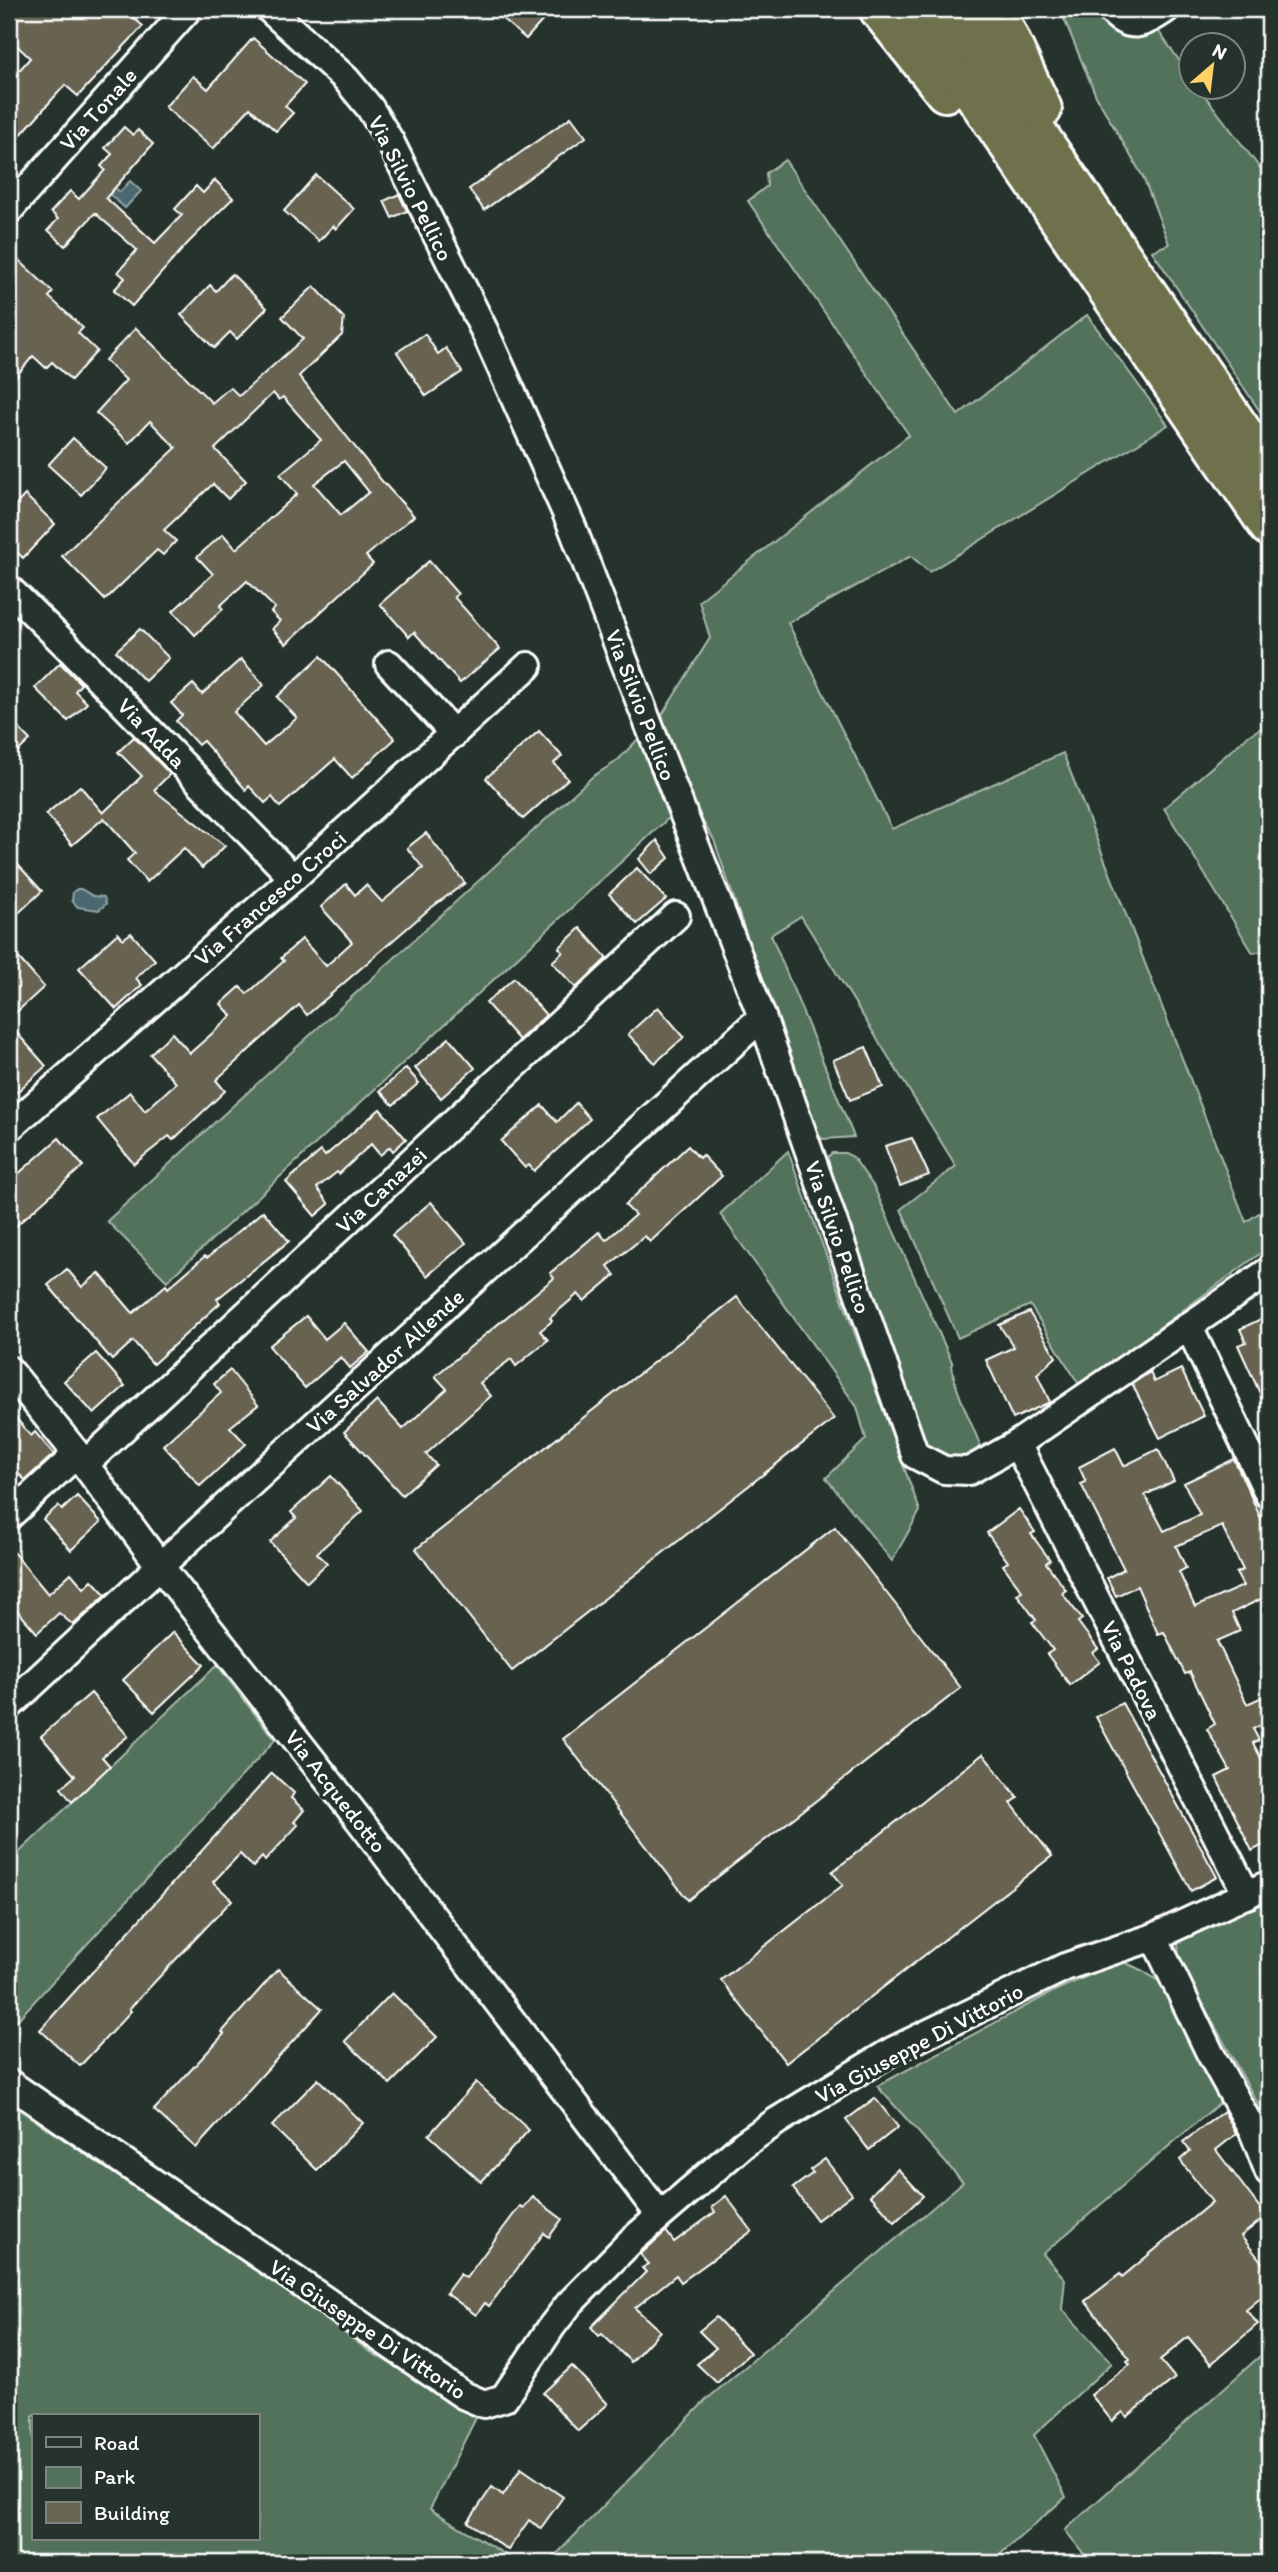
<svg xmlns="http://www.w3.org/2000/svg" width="1278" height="2572" font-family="Itim,sans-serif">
  <rect width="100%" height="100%" fill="#26332d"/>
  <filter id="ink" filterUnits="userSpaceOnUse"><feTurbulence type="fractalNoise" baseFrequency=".0143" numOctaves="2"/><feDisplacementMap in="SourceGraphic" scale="14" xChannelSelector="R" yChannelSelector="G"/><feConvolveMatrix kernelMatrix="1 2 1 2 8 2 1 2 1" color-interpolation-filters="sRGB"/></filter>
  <g filter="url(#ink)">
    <g fill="#52725b" stroke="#a8b8ad" stroke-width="2" fill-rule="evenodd">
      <path d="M1060,9H1143L1190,76V88H1199L1269,180V425L1152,251L1169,244L1143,177L1096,96Z"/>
      <path d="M785,160L958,415L1087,315L1168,425L929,572L911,556L788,623L892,829L1063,753L1246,1222L1269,1206V1247L1080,1386L1030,1305L958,1338L901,1209L956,1166L801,916L771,935L854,1137L823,1139L814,1134L714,840L694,807L662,715L710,638L699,601L909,435L748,201L767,186L766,173Z"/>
      <path d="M1269,723V950L1253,953L1164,808L1248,736Z"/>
      <path d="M640,737L673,814L167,1281L107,1221L592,777L617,761Z"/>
      <path d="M788,1151L920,1511L892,1561L826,1478L866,1439L857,1407L720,1214Z"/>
      <path d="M832,1153H845L853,1157L874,1187L952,1362C952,1386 971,1420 980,1445L970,1460L962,1464L923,1446L824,1161Z"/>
      <path d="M217,1665L275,1740L9,2029V1862Z"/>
      <path d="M1269,1893V2124L1179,1961L1178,1941Z"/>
      <path d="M1122,1961L1143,1971L1171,1989L1224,2099L1043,2254L1065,2279L1062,2309L1112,2363L1034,2435L1066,2497L990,2563H548L706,2400L963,2182L877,2086L1056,1990Z"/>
      <path d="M9,2103L260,2272L369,2351L477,2416L430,2509L511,2558L524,2563H9ZM33,2416H257V2539H33Z"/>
      <path d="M1269,2348V2563H1091L1065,2530Z"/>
    </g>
    <g fill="#48676f" stroke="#91a4a9" stroke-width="2">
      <path d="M130,181L141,191L125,208L107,192L113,186L120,192Z"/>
      <path d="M77,889H81L93,896L104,897L106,904L99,910L78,907L72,901L73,892Z"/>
    </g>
    <g fill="#676451" stroke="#fff" stroke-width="2" fill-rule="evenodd">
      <path d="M9,9H123L143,26L78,96L65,85L9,148V82L30,58L9,38Z"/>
      <path d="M491,9H553L526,39Z"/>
      <path d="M253,38L305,84L285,106L293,113L276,131L250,108L213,149L165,107L193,76L208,89Z"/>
      <path d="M571,117L586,137L484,210L469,189Z"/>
      <path d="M124,127L133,135L138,130L153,144L106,198L155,243L182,215L175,209L196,186L203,193L215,180L233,198L187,244L132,306L114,290L125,278L118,272L137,250L95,213L65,246L48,230L58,219L51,212L70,191L79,199L105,170L101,166L112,154L105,148Z"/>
      <path d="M316,175L354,209L336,229L333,226L319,241L284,211Z"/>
      <path d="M399,194L407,211L392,218L384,201Z"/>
      <path d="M9,251L53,292L49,297L83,328L78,333L97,351L71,380L52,362L46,368L33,356L9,385Z"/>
      <path d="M232,274L267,308L237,339L230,332L214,348L181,315L210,285L216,291Z"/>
      <path d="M314,286L344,318L342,335L299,376L382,481L414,516L366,556L373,564L286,644L272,629L280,621L271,612L275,608L247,581L220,606L223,609L195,635L173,611L213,574L197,557L223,534L236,549L297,494L280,474L321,440L283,397L279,400L273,393L215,449L246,481L228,499L213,484L164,530L176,541L163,555L157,550L105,600L62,556L176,448L150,421L129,443L96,413L126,380L105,360L136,328L212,403L230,387L239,396L303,339L282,317ZM344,461L369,492L341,515L314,484Z"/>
      <path d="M425,334L438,354L446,348L462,372L426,396L397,352Z"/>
      <path d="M73,438L106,468L81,495L48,465Z"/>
      <path d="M25,495L55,524L23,558L9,544V512Z"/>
      <path d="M429,561L458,594L454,597L500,649L460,683L414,632L409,637L380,604Z"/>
      <path d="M140,629L169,658L145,681L116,651Z"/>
      <path d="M321,656L395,739L352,778L335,759L280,807L272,797L265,803L249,786L246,790L203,741L198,745L176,721L182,715L171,703L193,684L202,694L241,659L264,685L234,712L264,746L297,718L277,697Z"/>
      <path d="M60,663L81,684L75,691L87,703L68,721L35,688Z"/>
      <path d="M9,718L30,740L9,760Z"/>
      <path d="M539,731L562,756L554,763L568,779L523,819L486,778Z"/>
      <path d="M134,737L170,774L154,790L225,846L202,868L184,848L147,882L127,860L135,853L104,818L72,845L46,814L80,786L103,813L142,776L118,752Z"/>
      <path d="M426,833L465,883L428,910L307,1015L299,1005L216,1080L225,1091L173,1140L169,1136L134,1164L97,1119L130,1092L145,1111L176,1083L150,1054L172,1033L190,1053L232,1016L221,1004L240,987L247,994L284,961L281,958L302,939L326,966L352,942L321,907L346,884L355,895L366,885L382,902L423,868L407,848Z"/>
      <path d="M657,840L669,858L651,874L639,859Z"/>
      <path d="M9,855L42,891L9,922Z"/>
      <path d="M637,868L666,899L637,924L609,894Z"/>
      <path d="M580,928L607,958L576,988L552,962L563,952L559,948Z"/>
      <path d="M118,933L123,939L131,933L155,960L136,978L142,985L116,1009L79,968Z"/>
      <path d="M9,947L44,987L9,1019Z"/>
      <path d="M514,978L546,1015L519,1040L486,1003Z"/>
      <path d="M658,1007L684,1037L655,1063L628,1034Z"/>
      <path d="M9,1024L46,1066L9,1099Z"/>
      <path d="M449,1038L475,1068L441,1098L415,1068Z"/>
      <path d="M866,1047L883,1087L850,1100L833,1060Z"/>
      <path d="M406,1068L419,1083L393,1105L380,1091Z"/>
      <path d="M576,1103L590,1119L534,1171L529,1165L525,1168L501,1141L542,1105L557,1122Z"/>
      <path d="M380,1109L406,1139L393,1151L390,1147L380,1155L371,1144L339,1174L337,1172L317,1188L329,1204L315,1216L286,1182L321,1151L325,1156Z"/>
      <path d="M59,1138L83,1166L9,1232V1182Z"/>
      <path d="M912,1138L929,1175L900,1186L885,1146Z"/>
      <path d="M688,1146L699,1158L702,1155L722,1176L650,1242L645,1236L608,1266L615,1275L584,1301L578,1294L550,1318L552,1321L540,1331L548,1340L516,1366L511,1359L480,1383L491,1396L426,1454L436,1465L402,1495L344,1432L377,1401L403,1429L447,1389L435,1376L554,1278L550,1273L599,1232L606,1240L635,1215L625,1205Z"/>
      <path d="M431,1202L466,1243L427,1276L392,1235Z"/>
      <path d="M263,1211L289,1241L217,1299L220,1303L153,1364L133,1341L112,1360L48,1285L67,1269L82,1287L99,1273L133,1313L166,1285L168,1288L205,1256L207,1258Z"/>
      <path d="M737,1297L834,1419L512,1671L416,1549Z"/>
      <path d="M1029,1312L1056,1357L1037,1374L1050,1402L1013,1419L986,1360L1014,1347L999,1325Z"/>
      <path d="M1269,1315V1413L1238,1345L1246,1342L1240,1329Z"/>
      <path d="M306,1316L325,1339L344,1323L369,1352L350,1368L341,1357L305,1388L269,1346Z"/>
      <path d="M96,1353L125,1386L94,1414L64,1381Z"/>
      <path d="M1181,1369L1204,1416L1160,1438L1132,1384L1150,1372L1154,1382Z"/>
      <path d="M230,1370L258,1405L230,1427L246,1444L200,1486L163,1445L221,1393L214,1384Z"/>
      <path d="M9,1410L31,1436L35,1432L54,1454L25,1480L17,1472L9,1479Z"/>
      <path d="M1115,1448L1124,1466L1158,1449L1174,1481L1145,1495L1164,1531L1200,1515L1184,1483L1234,1459L1269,1536V1595L1232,1613L1240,1631L1217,1641L1247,1704L1269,1694V1721L1253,1729L1259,1740L1253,1743L1269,1773V1842L1252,1851L1216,1777L1230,1770L1207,1729L1215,1724L1190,1672L1185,1674L1164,1632L1158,1634L1137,1586L1116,1596L1107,1578L1124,1569L1081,1484L1086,1482L1079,1467ZM1222,1526L1243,1570L1236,1573L1243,1586L1195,1607L1179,1572L1186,1568L1176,1546Z"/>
      <path d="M331,1476L363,1511L317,1553L327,1563L307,1582L270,1542L296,1518L291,1512Z"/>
      <path d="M77,1496L101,1522L71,1550L43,1519L58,1506L62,1510Z"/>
      <path d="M1019,1509L1035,1532L1031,1534L1050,1560L1046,1563L1066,1590L1062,1593L1082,1619L1078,1622L1098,1649L1093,1653L1100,1662L1070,1685L1047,1654L1053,1650L1032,1622L1036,1620L1017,1594L1022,1591L1003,1565L1008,1562L987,1533Z"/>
      <path d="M835,1527L961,1688L688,1900L563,1739Z"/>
      <path d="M9,1547L48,1594L71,1573L84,1588L92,1580L106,1595L73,1625L59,1613L37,1633L9,1601Z"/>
      <path d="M173,1632L204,1665L154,1712L123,1680Z"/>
      <path d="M91,1693L128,1736L102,1757L110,1766L72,1802L61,1788L75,1776L41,1736Z"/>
      <path d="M1122,1703L1217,1877L1191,1891L1096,1717Z"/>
      <path d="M983,1754L1018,1798L1011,1803L1052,1856L786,2063L721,1980L843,1885L832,1872Z"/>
      <path d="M272,1773L294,1793L291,1798L304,1810L294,1822L298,1825L265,1861L262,1857L253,1867L240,1854L213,1882L232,1900L129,2009L131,2011L80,2066L40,2030Z"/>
      <path d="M278,1969L322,2009L196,2148L154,2110L224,2034L222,2032Z"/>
      <path d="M392,1993L437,2037L390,2084L345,2041Z"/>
      <path d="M318,2079L363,2123L317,2170L272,2126Z"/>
      <path d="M476,2082L529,2130L481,2182L429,2135Z"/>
      <path d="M875,2098L898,2127L869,2150L846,2120Z"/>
      <path d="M1224,2111L1236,2134L1216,2150L1266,2216L1241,2236L1269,2271V2291L1246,2310L1258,2324L1211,2364L1188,2337L1160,2360L1175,2378L1127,2417L1123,2412L1112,2421L1091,2395L1130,2364L1127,2361L1130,2359L1085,2301L1120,2274L1122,2277L1212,2202L1180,2160L1190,2151L1183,2142Z"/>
      <path d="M825,2159L852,2194L817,2220L793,2188L813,2173L810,2170Z"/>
      <path d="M898,2169L923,2196L895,2222L870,2195Z"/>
      <path d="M726,2196L752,2231L681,2282L676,2275L635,2308L660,2331L631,2362L602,2334L599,2336L591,2327L646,2272L642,2268L649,2264L640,2254L642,2253L666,2231L674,2242L715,2212L712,2207Z"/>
      <path d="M533,2197L562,2219L549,2237L544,2233L489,2306L485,2303L476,2315L446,2293L460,2274L466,2278L520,2206L524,2208Z"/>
      <path d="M716,2317L750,2353L717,2383L697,2364L716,2348L699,2331Z"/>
      <path d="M572,2366L608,2404L578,2431L543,2393Z"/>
      <path d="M521,2468L563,2497L541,2528L529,2520L508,2550L468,2522L492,2487L503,2495Z"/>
    </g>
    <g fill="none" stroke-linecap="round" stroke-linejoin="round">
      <g stroke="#fff" stroke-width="32">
        <g id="minor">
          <path d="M269,9L346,79L370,108L390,141L485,332L571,524L762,1017L915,1455L944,1470L969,1471L1017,1444L1269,1271"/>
          <path d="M1110,9C1129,32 1145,24 1166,9"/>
          <path d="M9,210L188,9"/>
          <path d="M9,589L71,650L293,878"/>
          <path d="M389,664L454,734"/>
          <path d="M9,1128L293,878L528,666"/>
          <path d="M1189,1327L1269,1495"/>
          <path d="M9,1370L77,1454L160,1566L360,1821L659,2214"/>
          <path d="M1017,1444L1247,1895"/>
          <path d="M85,1464L676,916"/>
          <path d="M9,1516L77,1454"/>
          <path d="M9,1706L160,1566L762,1017"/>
          <path d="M1154,1937L1210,2053L1253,2131L1269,2172"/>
          <path d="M9,2083L463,2395L484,2404L504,2398L552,2326L569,2304L631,2241L744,2144L777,2121L892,2051L1065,1967L1154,1937L1269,1884"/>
        </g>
      </g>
      <g stroke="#fff" stroke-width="44">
        <g id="trunk">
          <path d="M879,9L945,92"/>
          <path d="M916,9L1269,526"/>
          <path d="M952,9L1269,471"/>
          <path d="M995,9L1042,109"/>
        </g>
      </g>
      <use href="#minor" stroke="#26332d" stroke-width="26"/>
      <use href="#trunk" stroke="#6e714b" stroke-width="38"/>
    </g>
  </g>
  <g text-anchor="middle" stroke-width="7" stroke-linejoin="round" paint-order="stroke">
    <g font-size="23" fill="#fff" stroke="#26332d">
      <text transform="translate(98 109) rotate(-48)" y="8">Via Tonale</text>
      <text transform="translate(411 188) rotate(63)" y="8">Via Silvio Pellico</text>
      <text transform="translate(641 705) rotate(69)" y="8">Via Silvio Pellico</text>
      <text transform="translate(152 733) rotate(46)" y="8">Via Adda</text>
      <text transform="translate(270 898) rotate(-41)" y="8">Via Francesco Croci</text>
      <text transform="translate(381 1190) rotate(-43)" y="8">Via Canazei</text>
      <text transform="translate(838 1237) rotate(71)" y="8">Via Silvio Pellico</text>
      <text transform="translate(385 1361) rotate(-42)" y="8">Via Salvador Allende</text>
      <text transform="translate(1132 1670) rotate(63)" y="8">Via Padova</text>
      <text transform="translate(336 1791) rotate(52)" y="8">Via Acquedotto</text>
      <text transform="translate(919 2043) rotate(-28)" y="8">Via Giuseppe Di Vittorio</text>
      <text transform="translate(368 2329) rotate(34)" y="8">Via Giuseppe Di Vittorio</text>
    </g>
  </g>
  <rect width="1278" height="2572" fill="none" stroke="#26332d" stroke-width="35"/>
  <rect x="18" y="18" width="1243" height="2537" fill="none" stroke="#fff" stroke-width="2.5" filter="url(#ink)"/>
  <rect x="32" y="2414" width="228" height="126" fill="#26332d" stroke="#7d8581" stroke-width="2"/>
  <rect x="46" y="2437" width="35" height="10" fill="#26332d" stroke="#7d8581" stroke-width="2"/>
  <text x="94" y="2450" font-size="21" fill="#ffffff">Road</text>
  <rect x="46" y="2467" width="35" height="21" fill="#52725b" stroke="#7d8581" stroke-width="2"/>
  <text x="94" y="2484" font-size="21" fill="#ffffff">Park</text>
  <rect x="46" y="2502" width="35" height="21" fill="#676451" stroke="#7d8581" stroke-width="2"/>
  <text x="94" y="2520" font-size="21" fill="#ffffff">Building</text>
  <g transform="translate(1212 66) rotate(28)"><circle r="33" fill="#26332d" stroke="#7d8581" stroke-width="2"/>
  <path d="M0-5L12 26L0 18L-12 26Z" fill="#ffd166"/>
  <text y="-10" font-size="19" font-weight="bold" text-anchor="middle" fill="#ffffff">N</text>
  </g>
</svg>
